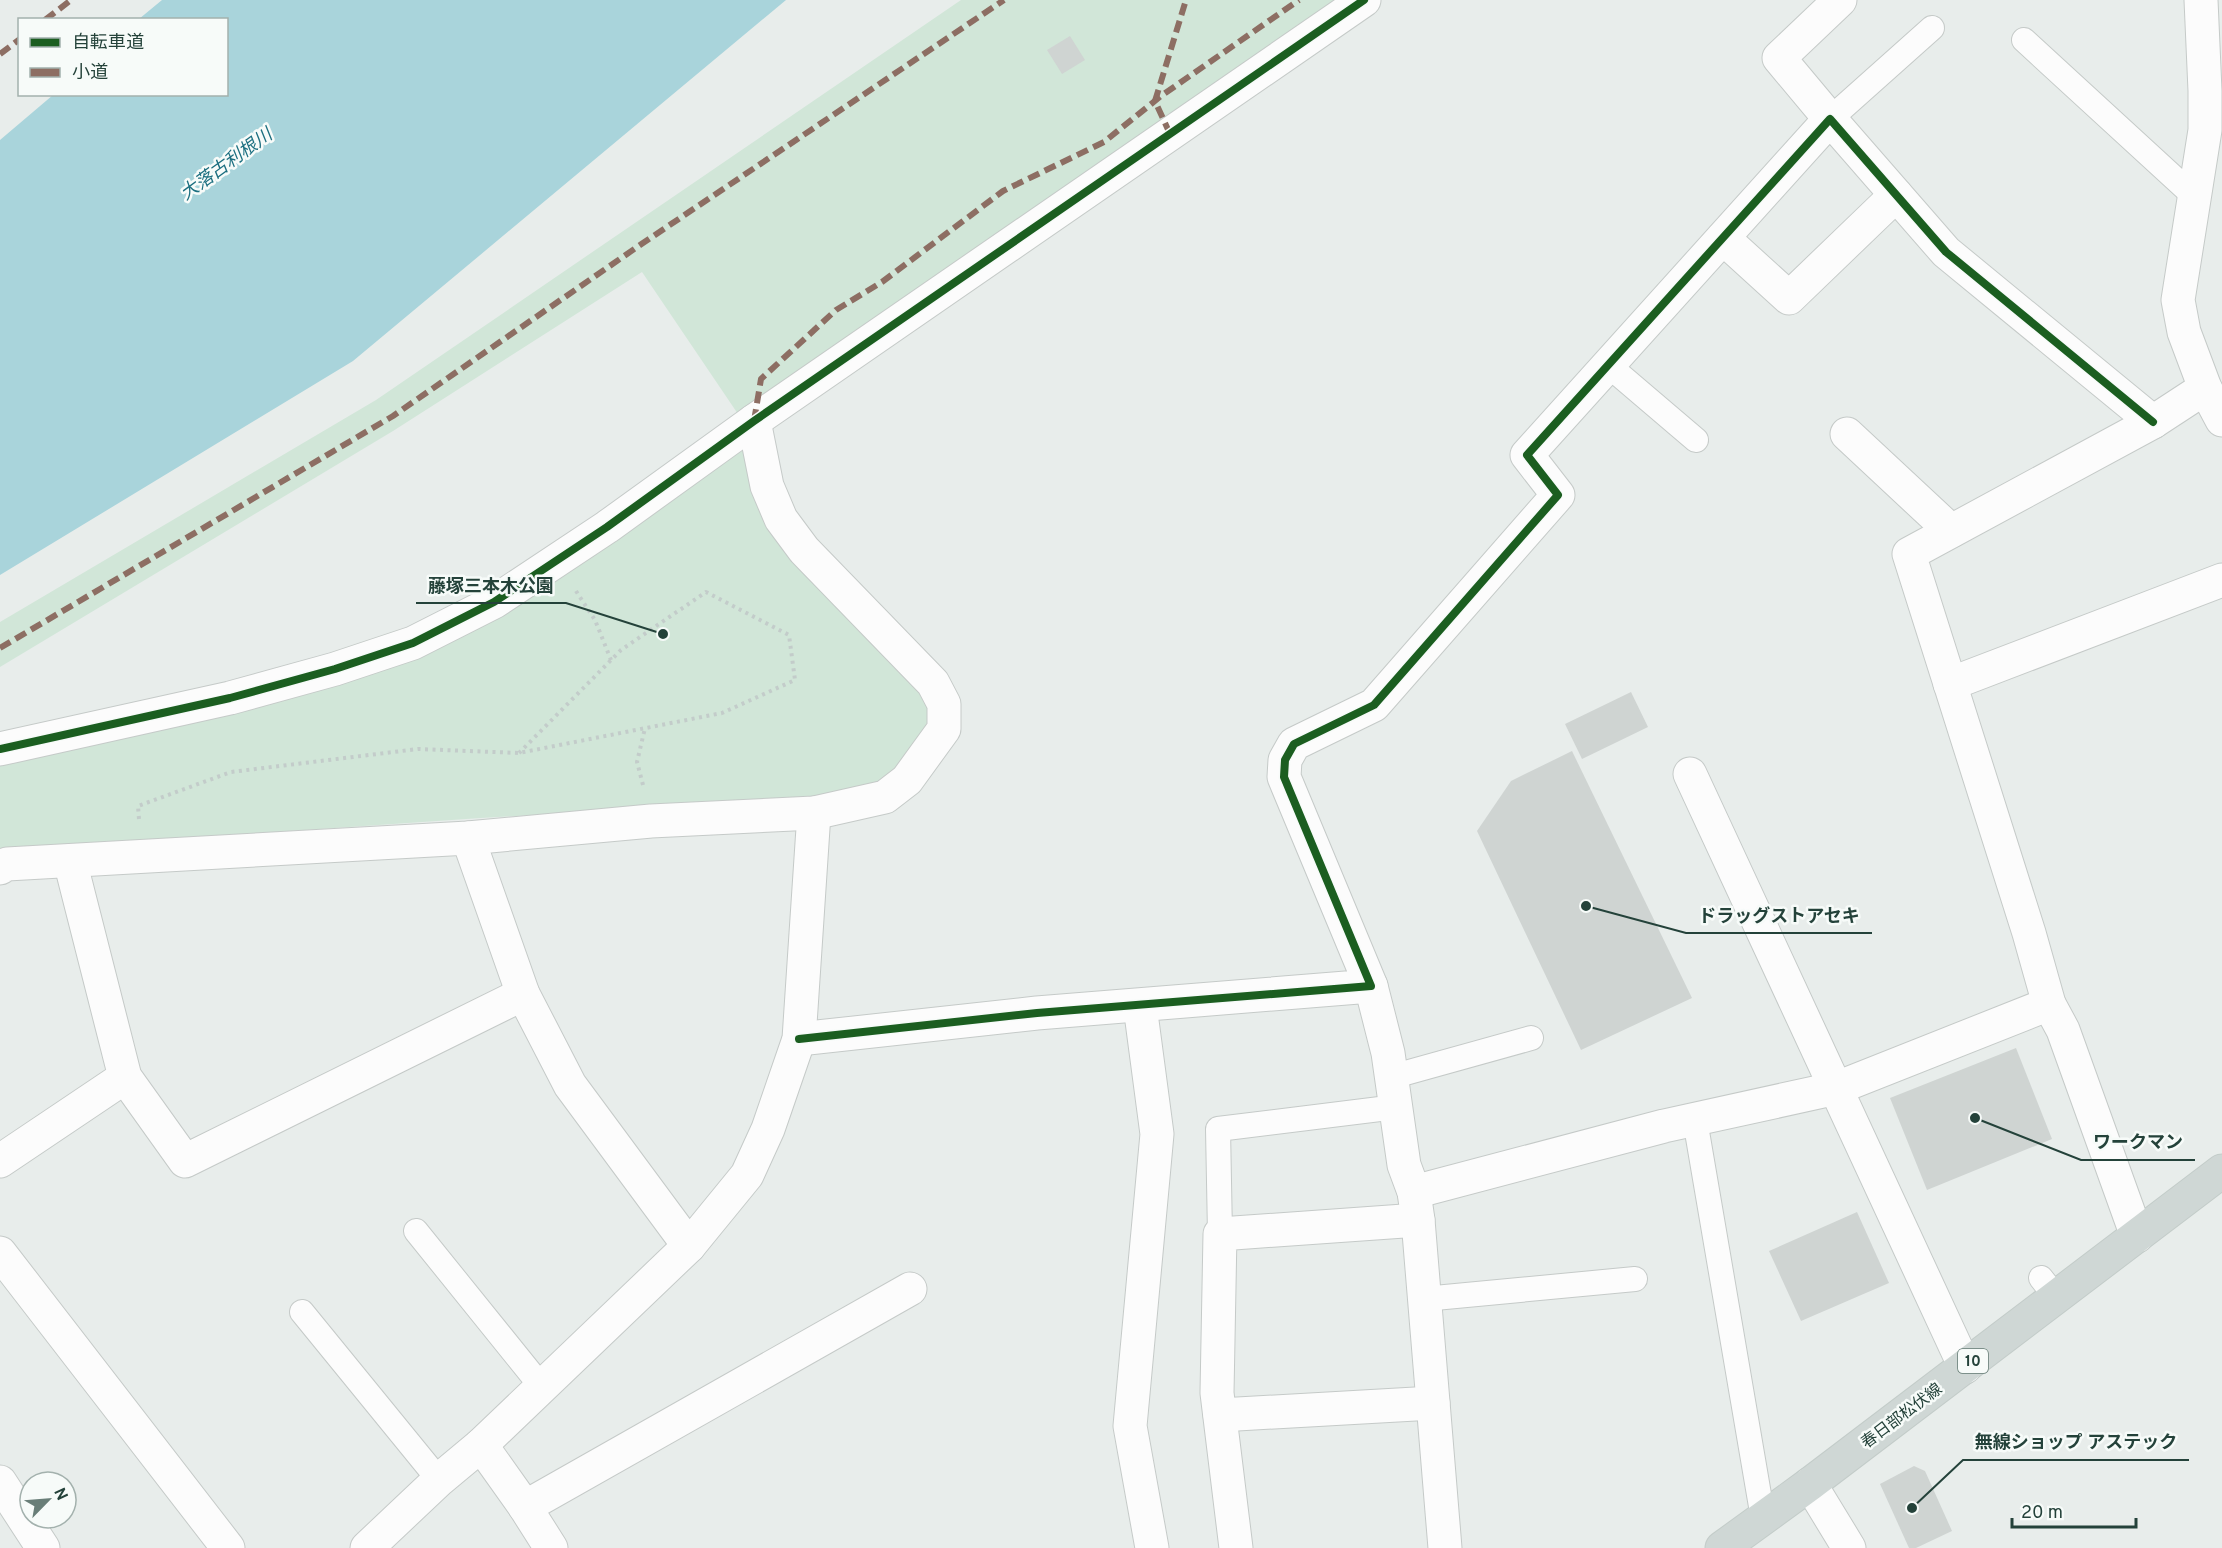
<svg xmlns="http://www.w3.org/2000/svg" width="2222" height="1548" font-family="Overpass,'Noto Sans JP',sans-serif">
  <rect width="100%" height="100%" fill="#e8edeb"/>
  <g fill="#d1e6d8">
    <path d="M961,0H1342L740,417L642,272L393,431L0,667V622L376,400Z"/>
    <path d="M746,444L922,688L931,712L923,733L903,769L880,782L814,798L481,818L0,851V764L416,656Z"/>
  </g>
  <path fill="#a9d4db" d="M162,0H786L353,361L0,575V140L53,95L226,94V20L139,19Z"/>
  <g fill="#cfd4d2">
    <path d="M1070,36L1085,60L1062,74L1047,50Z"/>
    <path d="M1631,692L1648,727L1582,759L1565,724Z"/>
    <path d="M1572,751L1692,998L1581,1050L1477,831L1511,781Z"/>
    <path d="M2016,1048L2052,1139L1927,1190L1890,1098Z"/>
    <path d="M1857,1212L1889,1283L1801,1321L1769,1251Z"/>
    <path d="M1914,1466L1925,1471L1952,1531L1916,1548H1909L1880,1484Z"/>
  </g>
  <g fill="none" stroke-linecap="round" stroke-linejoin="round">
    <g stroke="#c5cac8" stroke-width="26">
      <g id="service">
        <path d="M2024,40L2195,197"/>
        <path d="M1830,119L1932,28"/>
        <path d="M1608,365L1696,440"/>
        <path d="M1391,1077L1531,1038"/>
        <path d="M1695,1120L1763,1518"/>
        <path d="M416,1231L541,1386"/>
        <path d="M1220,1234L1218,1129L1396,1107"/>
        <path d="M2041,1278L2056,1297"/>
        <path d="M1424,1299L1635,1279"/>
        <path d="M302,1312L439,1480"/>
      </g>
    </g>
    <g stroke="#c5cac8" stroke-width="35">
      <g id="minor">
        <path d="M2201,0L2205,91V130L2178,300L2184,332L2205,388L2222,420"/>
        <path d="M1830,119L1779,58L1840,0"/>
        <path d="M1723,238L1789,298L1896,195"/>
        <path d="M1847,434L1951,531"/>
        <path d="M1950,684L2222,580"/>
        <path d="M0,749L230,698L335,669L413,643L494,602L607,527L754,421L1364,0"/>
        <path d="M1690,774L1965,1367"/>
        <path d="M468,838L523,994L570,1085L689,1246"/>
        <path d="M70,861L125,1077L185,1161L523,994"/>
        <path d="M0,868L7,864L468,838L651,821L814,813L885,797L907,780L944,729V704L933,683L804,550L781,519L767,486L754,421"/>
        <path d="M1371,986L1388,1053L1404,1165L1414,1192L1418,1220L1445,1548"/>
        <path d="M1140,1006L1157,1134L1130,1426L1152,1548"/>
        <path d="M799,1039L1037,1013L1371,986L1284,777L1285,760L1294,744L1374,705L1558,495L1527,455L1830,119L1946,252L2153,422"/>
        <path d="M0,1161L125,1077"/>
        <path d="M1414,1192L1664,1126L1837,1088L2049,1004"/>
        <path d="M2137,1236L2063,1030L2049,1004L2029,933L1909,554L2153,422L2205,388"/>
        <path d="M0,1253L228,1548"/>
        <path d="M1220,1415L1433,1403"/>
        <path d="M481,1445L525,1507L551,1548"/>
        <path d="M1810,1484L1849,1548"/>
        <path d="M525,1507L910,1289"/>
        <path d="M367,1548L439,1480L481,1445L689,1246L747,1175L768,1129L799,1039L814,813"/>
        <path d="M1236,1548L1217,1393L1220,1234L1418,1220"/>
      </g>
    </g>
    <g stroke="#c5cac8" stroke-width="35">
      <path id="tertiary" d="M0,1482L43,1548"/>
    </g>
    <g stroke="#c3ccc9" stroke-width="35">
      <path id="primary" d="M1722,1548L1810,1484L2222,1171"/>
    </g>
    <g stroke="#c3ccca" stroke-width="4" stroke-dasharray="3 4.5" stroke-linecap="butt">
      <path d="M576,591L595,620L611,660"/>
      <path d="M643,785L637,762L645,728"/>
      <path d="M139,819L138,806L231,772L418,749L519,753L722,713L795,680L789,635L706,592L621,650L519,753"/>
    </g>
    <use href="#service" stroke="#fcfcfc" stroke-width="24"/>
    <use href="#minor" stroke="#fcfcfc" stroke-width="33"/>
    <use href="#tertiary" stroke="#fcfcfc" stroke-width="33"/>
    <use href="#primary" stroke="#cfd7d5" stroke-width="33"/>
    <g stroke="#8d6e63" stroke-width="6" stroke-dasharray="12 6" stroke-linecap="butt">
      <path d="M45,20L71,0"/>
      <path d="M0,54L20,39"/>
      <path d="M1170,134L1155,101L1186,0"/>
      <path d="M754,421L761,379L836,310L882,282L1003,191L1104,142L1161,96L1299,0"/>
      <path d="M0,648L393,416L640,245L1004,0"/>
    </g>
    <g stroke="#f7fbf9" stroke-width="11">
      <g id="cycleway">
        <path d="M0,749L230,698L335,669L413,643L494,602L607,527L754,421L1364,0"/>
        <path d="M799,1039L1037,1013L1371,986L1284,777L1285,760L1294,744L1374,705L1558,495L1527,455L1830,119L1946,252L2153,422"/>
      </g>
    </g>
    <use href="#cycleway" stroke="#1b5e20" stroke-width="8"/>
  </g>
  <g text-anchor="middle" stroke-width="5" stroke-linejoin="round" paint-order="stroke">
    <rect fill="#f7fbf9" stroke="#637a73" stroke-width="1.5" x="1958" y="1349" width="30" height="24" rx="4.5"/>
    <g font-size="15" font-weight="bold" fill="#24423a">
      <text x="1973" y="1366">10</text>
    </g>
    <g font-size="16" fill="#24423a" stroke="#f7fbf9">
      <text transform="translate(1901 1415) rotate(-37)" y="6">春日部松伏線</text>
    </g>
    <g font-size="18" font-style="italic" fill="#1c6f80" stroke="#f7fbf9">
      <text transform="translate(226 164) rotate(-36)" y="6">大落古利根川</text>
    </g>
  </g>
  <path fill="none" stroke="#24423a" stroke-width="2" d="M663 634L566 603H416M1586 906L1686 933H1872M1975 1118L2081 1160H2195M1912 1508L1963 1460H2189"/>
  <g fill="#24423a" stroke="#f7fbf9" stroke-width="2">
    <circle cx="663" cy="634" r="6"/>
    <circle cx="1586" cy="906" r="6"/>
    <circle cx="1975" cy="1118" r="6"/>
    <circle cx="1912" cy="1508" r="6"/>
  </g>
  <g font-size="18" text-anchor="middle" font-weight="bold" fill="#24423a" stroke="#f7fbf9" stroke-width="5" stroke-linejoin="round" paint-order="stroke">
    <text x="491" y="592">藤塚三本木公園</text>
    <text x="1779" y="922">ドラッグストアセキ</text>
    <text x="2138" y="1148">ワークマン</text>
    <text x="2076" y="1448">無線ショップ アステック</text>
  </g>
  <rect x="18" y="18" width="210" height="78" fill="#f7fbf9" stroke="#a3b1ad" stroke-width="1.5"/>
  <rect x="30" y="38" width="30" height="9" fill="#1b5e20" stroke="#a3b1ad" stroke-width="1.5"/>
  <text x="72" y="48" font-size="18" fill="#24423a">自転車道</text>
  <rect x="30" y="68" width="30" height="9" fill="#8d6e63" stroke="#a3b1ad" stroke-width="1.5"/>
  <text x="72" y="78" font-size="18" fill="#24423a">小道</text>
  <g transform="translate(48 1500) rotate(65)"><circle r="28" fill="#f7fbf9" stroke="#a3b1ad" stroke-width="1.5"/>
  <path d="M0-4.5L10 22L0 15L-10 22Z" fill="#697e78"/>
  <text y="-9" font-size="16" font-weight="bold" text-anchor="middle" fill="#24423a">N</text>
  </g>
  <path d="M2012 1518v9h124v-9" fill="none" stroke="#24423a" stroke-width="3"/>
  <text x="2021" y="1518" font-size="18" fill="#24423a" stroke="#f7fbf9" stroke-width="4.5" paint-order="stroke">20 m</text>
</svg>
